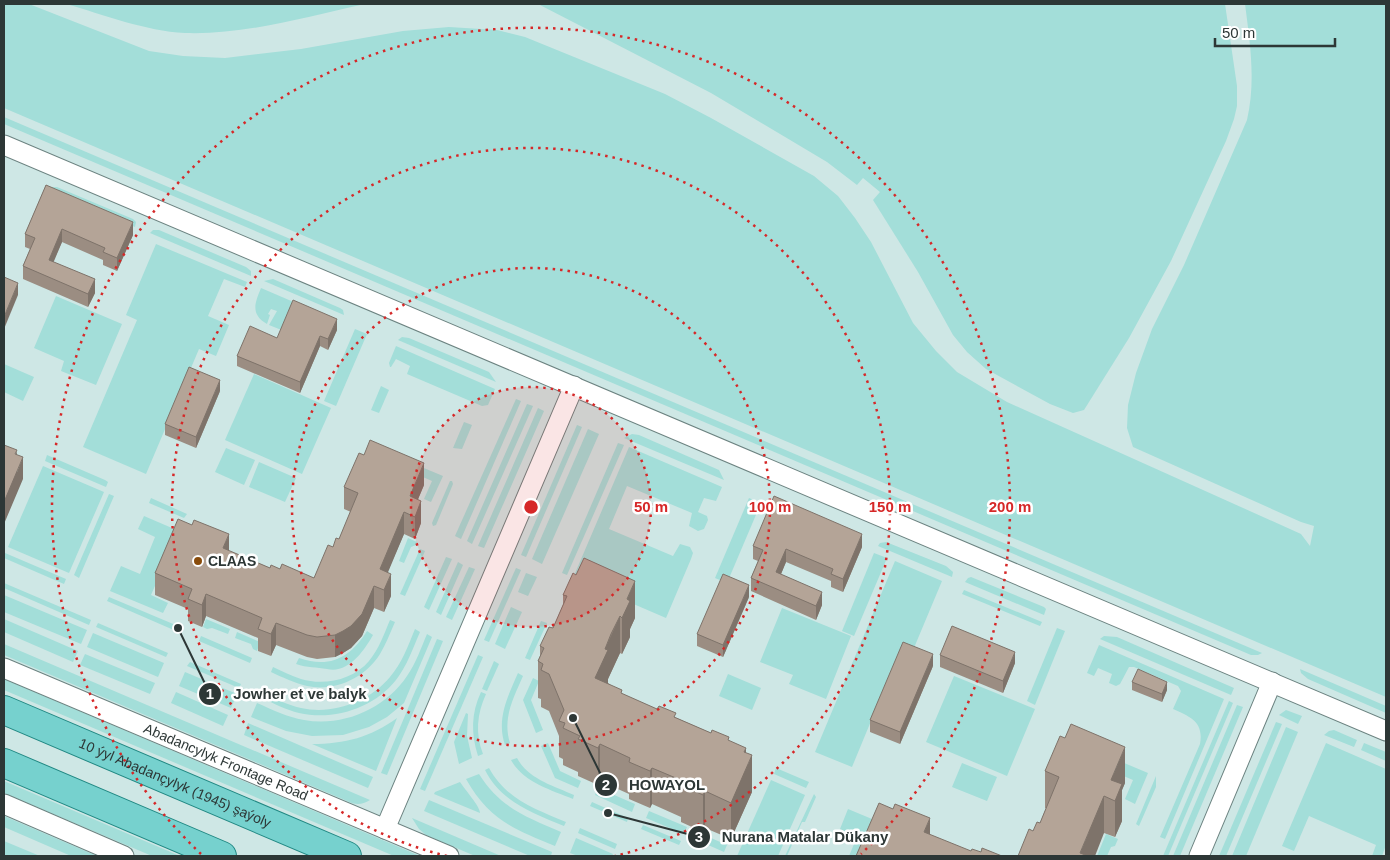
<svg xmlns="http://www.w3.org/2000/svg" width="1390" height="860" font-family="Helvetica,sans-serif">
  <rect width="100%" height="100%" fill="#cee7e5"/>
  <g fill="#a3ded9">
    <path d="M4,4H29L149,51L183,56L225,58L301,49L403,31L449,27L497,30L525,37L665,94L711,118L814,176L838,196L855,218L871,242L913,323L936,351L957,372L1007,402L1301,534L1310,546L1314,526L1301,522L1133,447L1127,428L1128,405L1136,373L1152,329L1184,265L1247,120C1256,81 1250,43 1245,4H1386V697L4,108Z"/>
    <path d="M66,4H365C306,17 245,35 185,33C145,31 105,15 66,4Z"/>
    <path d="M538,4H1225L1237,86V106L1234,119L1226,141L1171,261L1129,338L1084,410L1073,413L1050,404L986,369L967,352L953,335L918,272L873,200L880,192L863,178L857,185L827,162L711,93Z"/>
    <path d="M4,117L1262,653L1258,655H1251L4,124Z"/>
    <path d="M51,187H57L133,219L136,222L135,227L49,190Z"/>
    <path d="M153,230H159L246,267L251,271V276L150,233Z"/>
    <path d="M156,244L247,282L245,287L224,279L208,316L229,325L216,356L199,349L146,474L83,447L137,320L126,315Z"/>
    <path d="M273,279L340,308L343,310L344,315L264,281Z"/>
    <path d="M261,288L317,312L284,331L269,325L277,311L271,309L268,314L270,315L267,324C250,314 255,303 261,288Z"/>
    <path d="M56,296L122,324L96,385L61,371L64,361L34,348Z"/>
    <path d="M355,329L367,334L336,406L324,401Z"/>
    <path d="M402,337L409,338L489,372L496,382L398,340Z"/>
    <path d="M396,346L495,389L488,405L482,406L407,374L410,366L396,359L391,367H390L389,363Z"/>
    <path d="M4,364L34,377L23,401L4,392Z"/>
    <path d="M254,374L331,408L302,474L225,440Z"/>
    <path d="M381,386L389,390L379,413L371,410Z"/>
    <path d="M516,399L521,401L461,539L455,536Z"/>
    <path d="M527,404L533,406L472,544L467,541Z"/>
    <path d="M538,408L544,411L484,548L478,546Z"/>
    <path d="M464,422L472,425L462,449L453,448Z"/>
    <path d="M577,425L582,427L526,557L521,555Z"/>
    <path d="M588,429L599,434L542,564L532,559Z"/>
    <path d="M632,434L639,435L719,470L724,480L624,438Z"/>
    <path d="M618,443L624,445L567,575L562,573Z"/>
    <path d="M629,447L722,487L716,501L704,498L698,512L707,516L708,520L704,529L698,531L689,526L692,513L627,486L609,529L673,556L680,544L690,547L693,553L691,559L666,618L573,578Z"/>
    <path d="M226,448L255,460L244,485L215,472Z"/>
    <path d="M378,449L443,476L431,502L424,499L432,481L375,456Z"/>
    <path d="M47,455L105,480L108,482L106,487L45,461Z"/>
    <path d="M259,462L296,478L285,502L249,487Z"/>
    <path d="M43,466L104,492L69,573L8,547Z"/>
    <path d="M450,481H452L453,484L436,525L433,526L432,523Z"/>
    <path d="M109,494L114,496L79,578L74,575Z"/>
    <path d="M151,498L187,514L184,518L149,503Z"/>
    <path d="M749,498L761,503L727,583L715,578Z"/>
    <path d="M144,516L179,531L151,595L168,603L163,613L110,591L121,566L140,574L155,537L138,529Z"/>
    <path d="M408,538L417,542L416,545L411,547L404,563L399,561Z"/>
    <path d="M886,542L946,566L953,572L952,577L878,546L880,543Z"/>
    <path d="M420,549L425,551L405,596L400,594Z"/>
    <path d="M5,553L66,579L64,584L4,558Z"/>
    <path d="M874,553L887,558L854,636L842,631Z"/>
    <path d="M446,557L452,559L429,610L424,607Z"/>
    <path d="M895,561L942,581L911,655L900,651L852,767L815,752Z"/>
    <path d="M458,562L463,565L441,615L436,612Z"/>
    <path d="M469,567L475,569L452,620L446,617Z"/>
    <path d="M516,568L521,570L489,642L484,640Z"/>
    <path d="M526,573L537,577L528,596L518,592Z"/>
    <path d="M971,577L1044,607L1046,609L1044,615L965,582L968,578Z"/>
    <path d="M4,583L91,620L89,625L4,588Z"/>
    <path d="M964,590L1042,622L1040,626L962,594Z"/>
    <path d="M4,595L87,630L81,644L4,612Z"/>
    <path d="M109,597L178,626L176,631L107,601Z"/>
    <path d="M511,607L522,612L505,649L495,644Z"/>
    <path d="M782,608L851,636L826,699L789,684L793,675L760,662Z"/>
    <path d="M4,619L78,651L73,662L4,632Z"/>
    <path d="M206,619L230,629L228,634L212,628L207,629L203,627Z"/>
    <path d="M390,620L395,622C390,633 386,644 380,654C365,678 335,692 307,686C294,683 282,677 271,672L273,667C282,671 292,676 301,679C324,686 353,680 369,661C379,649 384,634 390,620Z"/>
    <path d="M541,621L547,623L530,660L525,658Z"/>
    <path d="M98,623L168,653L166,657L96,627Z"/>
    <path d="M1057,628L1065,631L1035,705L1027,701Z"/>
    <path d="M415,629L420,632C413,648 407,666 396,680C374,708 334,721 299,713C286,710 273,703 260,697L262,693C274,698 287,705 301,708C333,715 369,702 390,677C402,663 408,646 415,629Z"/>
    <path d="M367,631L373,635C364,651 348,674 327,669C317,667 307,668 296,664L299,658C330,669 351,657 367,631Z"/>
    <path d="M237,632L260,642L257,651L253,649L251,644L235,638Z"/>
    <path d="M93,633L164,663L158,677L87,647Z"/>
    <path d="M427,634L432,637L404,703L387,717L369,727L343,735L312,736L286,731L251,717L257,703C273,710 287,717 304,720C343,727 385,709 407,676C416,663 421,648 427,634Z"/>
    <path d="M201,636L252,658L250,663L199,641Z"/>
    <path d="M1104,636L1117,637L1234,688L1231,695L1100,639Z"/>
    <path d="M437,639L443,641L387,775L381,773Z"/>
    <path d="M4,644L370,800C362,805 355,805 347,801L4,655Z"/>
    <path d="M1099,645L1224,699L1165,839L1160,837L1200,744C1204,722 1191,717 1173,709L1181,691L1178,686L1134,667H1129L1120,684L1116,686L1109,683L1112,674L1098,668L1094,676L1087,673Z"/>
    <path d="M85,654L155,683L150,694L80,665Z"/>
    <path d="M478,655L483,657L425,791L420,789Z"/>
    <path d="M494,661L499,664L487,691L482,689Z"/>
    <path d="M190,662L241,684L239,688L187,666Z"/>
    <path d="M1300,669L1386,706V713L1308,679L1301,673Z"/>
    <path d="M185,672L237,694L231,708L179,686Z"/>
    <path d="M518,673L523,676C514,697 502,718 510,743L505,745C496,719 508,696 518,673Z"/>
    <path d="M728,674L761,688L752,710L719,696Z"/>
    <path d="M954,676L1035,709L1007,776L926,742Z"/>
    <path d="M533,678L539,681L531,700L543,730L536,733L523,700Z"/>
    <path d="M4,679L420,856H394L4,690Z"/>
    <path d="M176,692L228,715L223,726L171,703Z"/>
    <path d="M481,692L486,694C477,714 475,733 483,754L478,756C471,734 471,713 481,692Z"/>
    <path d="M1229,701L1233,703L1168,856H1163Z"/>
    <path d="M1237,705L1243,707L1180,856H1173Z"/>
    <path d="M1286,710L1302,716L1298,724L1279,715Z"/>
    <path d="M466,713L468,714L467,736L472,758L459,764L454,742Z"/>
    <path d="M397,718L376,771L312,744C345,744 371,737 397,718Z"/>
    <path d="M1276,722L1282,724L1226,856H1219Z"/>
    <path d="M248,723L373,777L368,788L244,735Z"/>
    <path d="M1286,727L1298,732L1246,856H1232Z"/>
    <path d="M1334,730L1357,740L1354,747L1324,735L1329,731Z"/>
    <path d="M548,743L560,771L581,781L578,788L555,778L541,746Z"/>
    <path d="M1326,743L1386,769V821L1385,824L1386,825V845L1382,856H1372L1376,845L1309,816L1294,851L1282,846Z"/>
    <path d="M1364,743L1386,752V761L1361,750Z"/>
    <path d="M1079,744L1148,773L1135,804L1125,799L1133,780L1074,755Z"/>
    <path d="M517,758C528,779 554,786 574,795L573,799C551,790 523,782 511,760Z"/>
    <path d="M962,763L997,777L987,801L952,787Z"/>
    <path d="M489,768C506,799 535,809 566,822L564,826C533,813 501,802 485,770Z"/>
    <path d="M776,768L809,782L806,788L774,774Z"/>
    <path d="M479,774C500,808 527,817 561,832L555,846C514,829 489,820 466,779Z"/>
    <path d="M1156,776V787L1139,826L1136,824Z"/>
    <path d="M771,780L805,795L778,856H737Z"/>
    <path d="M4,781L180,856H152L4,793Z"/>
    <path d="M460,782C465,790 480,806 480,813L434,794L435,792Z"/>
    <path d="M598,788L635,804L632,812L595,795Z"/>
    <path d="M814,794L816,797L805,822H802L787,856H785Z"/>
    <path d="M429,800L552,852L551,856H530L424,811Z"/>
    <path d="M592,802L628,818L627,822L590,806Z"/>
    <path d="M848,809L884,824L870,856H849L857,837L840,829Z"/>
    <path d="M649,811L687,827L684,834L646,818Z"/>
    <path d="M4,816L97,856H71L4,827Z"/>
    <path d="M412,818L501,856H475L426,835L419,829Z"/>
    <path d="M643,825L681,841L679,845L641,829Z"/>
    <path d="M580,828L617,844L615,849L578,833Z"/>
    <path d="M702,834L727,845L724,852L699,841Z"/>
    <path d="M1106,834L1118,839L1115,846L1111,847L1107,856H1097Z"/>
    <path d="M576,838L613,854L612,856H578L570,853Z"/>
    <path d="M4,841L40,856H4Z"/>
  </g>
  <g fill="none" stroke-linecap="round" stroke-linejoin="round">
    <g stroke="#6c8381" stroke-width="21">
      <g id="minor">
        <path d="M4,145L1386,731"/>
        <path id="s1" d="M4,668L449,856"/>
        <path d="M4,804L124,856"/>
        <path d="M385,829L574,386"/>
        <path d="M1199,856L1272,682"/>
      </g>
    </g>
    <g stroke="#218883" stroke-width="30">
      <g id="primary">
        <path id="s2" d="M4,710L347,856"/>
        <path d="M4,763L222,856"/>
      </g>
    </g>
    <use href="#minor" stroke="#fff" stroke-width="19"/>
    <use href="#primary" stroke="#76d1ce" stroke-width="28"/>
  </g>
  <g fill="#9b8d82">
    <path d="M46,185L133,235L117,271L103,265V260L62,242L53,262L95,293L88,307L23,279V266L30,249L25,247V234Z"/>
    <path d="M337,330L328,350L320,346L300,393L237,366V356L277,338Z"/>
    <path d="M220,391L196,448L165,435V424Z"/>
    <path d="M424,485L418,499L421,523L415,539L404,534L387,573L391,596L384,612L374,608L362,636L351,648L343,653L335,657L317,659L307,657L276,645L271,656L258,651V638L206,616L202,627L188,621V609L155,595V573L229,551L270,568L280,569L314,578L333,547L339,539L351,512L344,509V487Z"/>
    <path d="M753,546L862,547L843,592L831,587V581L786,562L781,574L822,605L816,620L751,591V578L758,561L753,559Z"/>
    <path d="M576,575L635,618L630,629V637L622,654L620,653L608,679V683L622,694L729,741L746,753L752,792L731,839L705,828L703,832L681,822V817L652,804L650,808L629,799V794L600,781L598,785L578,776V772L563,765V759L559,757V736L549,711L541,707V699L538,698V661L540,656V646L553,628L563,605V595Z"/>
    <path d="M749,597L723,657L697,646V634Z"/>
    <path d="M940,655L1015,663L1003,693L940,667Z"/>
    <path d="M933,666L900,744L870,732V720Z"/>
    <path d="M1132,682L1167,690L1162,702L1132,690Z"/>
    <path d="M1065,738L1125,783L1122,790V821L1115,837L1104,833L1033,831L1040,823L1046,808H1045V771Z"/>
  </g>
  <g fill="#7e736a">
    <path d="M133,222V235L117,271V258Z"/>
    <path d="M62,229V242L49,273V260Z"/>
    <path d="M95,279V293L88,307V294Z"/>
    <path d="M18,283V295L4,329V317Z"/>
    <path d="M337,319V330L328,350V339Z"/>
    <path d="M320,336V346L300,393V382Z"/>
    <path d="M220,380V391L196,448V437Z"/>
    <path d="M17,450V472L23,457V479L4,524V502Z"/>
    <path d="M424,463V485L411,516L410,496Z"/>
    <path d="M421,501V523L415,539V517Z"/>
    <path d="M404,512V534L381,589L380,569Z"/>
    <path d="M229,534V556L223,548Z"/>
    <path d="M862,534V547L843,592V579Z"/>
    <path d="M786,549V562L776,586V572Z"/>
    <path d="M391,574V596L384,612V590Z"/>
    <path d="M635,581V618L630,629V637L622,654V618L627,599Z"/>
    <path d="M749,585V597L723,657V645Z"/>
    <path d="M374,586V608L362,636L351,648L343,653L335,657V635Z"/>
    <path d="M822,592V605L816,620V606Z"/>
    <path d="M206,594V616L202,627V605Z"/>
    <path d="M620,616V653L608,679V687L595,678L605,649Z"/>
    <path d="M276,623V645L271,656V634Z"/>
    <path d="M1015,652V663L1003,693V681Z"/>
    <path d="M933,654V666L900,744V732Z"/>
    <path d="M1167,682V690L1162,702V694Z"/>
    <path d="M600,744V781L598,785V748Z"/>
    <path d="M1125,747V783L1122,790V821L1115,837V801L1111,780Z"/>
    <path d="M746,748V769L752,755V792L731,839V803L744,752Z"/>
    <path d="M652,768V804L650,808V771Z"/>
    <path d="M705,791V828L703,832V795Z"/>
    <path d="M1104,796V833L1095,856H1080V853Z"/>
    <path d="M930,818V855L924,832Z"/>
  </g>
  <g fill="#b4a497" stroke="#7e736a">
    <path d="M46,185L133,222L117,258L103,252L105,248L62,229L49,260L95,279L88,294L23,266L35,238L25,234Z"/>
    <path d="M4,277L18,283L4,317Z"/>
    <path d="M293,300L337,319L328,339L320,336L300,382L237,356L250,326L277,338Z"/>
    <path d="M189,367L220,380L196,437L165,424Z"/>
    <path d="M370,440L424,463L410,496L421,501L415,517L404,512L380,569L391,574L384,590L374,586L362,614L351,626L343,631L335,635L317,637L307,635L276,623L271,634L258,629L262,618L206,594L202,605L188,599L192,589L155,573L178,519L192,525L194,520L229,534L223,548L270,568L271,565L280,569L282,564L314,578L328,545L333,547L336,538L339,539L358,493L344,487L359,453L364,455Z"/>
    <path d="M4,445L17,450L15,454L23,457L4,502Z"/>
    <path d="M774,496L862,534L843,579L831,574L833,569L786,549L776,572L822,592L816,606L751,578L763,550L753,546Z"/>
    <path d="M584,558L635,581L627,599L630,601L622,618L620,616L611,634L605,649L608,650L595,678L622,690L621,693L657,709L659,706L676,713L674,717L711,733L712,730L729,737L728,740L746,748L744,752L752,755L731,803L705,791L703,795L681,785L683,781L652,768L650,771L629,762L630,758L600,744L598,748L578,739L580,736L563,728L565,723L559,721L564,710L549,674L541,670L543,664L538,661L544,648L540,646L549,627L553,628L567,596L563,595L573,573L576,575Z"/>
    <path d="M723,574L749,585L723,645L697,634Z"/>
    <path d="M952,626L1015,652L1003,681L940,655Z"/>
    <path d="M903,642L933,654L900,732L870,720Z"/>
    <path d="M1138,669L1167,682L1162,694L1132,682Z"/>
    <path d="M1071,724L1125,747L1111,780L1122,784L1115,801L1104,796L1080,853L1088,856H1018L1029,829L1033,831L1037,822L1040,823L1059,777L1045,771L1060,736L1065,738Z"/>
    <path d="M879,803L893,809L895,804L930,818L924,832L971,851L972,849L981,852L982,848L1002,856H856Z"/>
  </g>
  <circle cx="531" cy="507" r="120" fill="#d62828" fill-opacity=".12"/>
  <g fill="none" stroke="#d62828" stroke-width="2.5" stroke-dasharray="2.5 5">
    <circle cx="531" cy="507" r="120"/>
    <circle cx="531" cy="507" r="239"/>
    <path d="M447 856A359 359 0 1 1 615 856"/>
    <path d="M201 854A479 479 0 1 1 861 854"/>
  </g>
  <circle fill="#894c0c" stroke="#fff" stroke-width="2" cx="198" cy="561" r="5"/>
  <g text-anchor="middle" stroke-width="5" stroke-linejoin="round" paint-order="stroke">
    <g font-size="14" font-weight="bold" fill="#2d3736" stroke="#fff" text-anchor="start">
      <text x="208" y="566">CLAAS</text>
    </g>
    <g font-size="14" fill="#2d3736" stroke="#fff">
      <text dy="5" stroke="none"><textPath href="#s1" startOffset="241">Abadancylyk Frontage Road</textPath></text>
      <text dy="5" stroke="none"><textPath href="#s2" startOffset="186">10 ýyl Abadançylyk (1945) şaýoly</textPath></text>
    </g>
  </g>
  <circle cx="531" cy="507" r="8" fill="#d62828" stroke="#fff" stroke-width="2.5"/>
  <g font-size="15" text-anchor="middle" font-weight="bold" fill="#d62828" stroke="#fff" stroke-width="5" stroke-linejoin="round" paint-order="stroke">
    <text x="651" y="512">50 m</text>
    <text x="770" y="512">100 m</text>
    <text x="890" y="512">150 m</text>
    <text x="1010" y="512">200 m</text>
  </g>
  <path fill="none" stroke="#2d3736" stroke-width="2" d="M178 628L210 694M573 718L606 785M608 813L699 837"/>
  <g fill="#2d3736" stroke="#fff" stroke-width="2">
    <circle cx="178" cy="628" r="5"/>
    <circle cx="573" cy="718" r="5"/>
    <circle cx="608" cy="813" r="5"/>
    <circle cx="210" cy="694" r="12"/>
    <circle cx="606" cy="785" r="12"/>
    <circle cx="699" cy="837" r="12"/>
  </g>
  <g font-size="15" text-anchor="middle" font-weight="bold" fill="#fff">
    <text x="210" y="699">1</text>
    <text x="606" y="790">2</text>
    <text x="699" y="842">3</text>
  </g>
  <g font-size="15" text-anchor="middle" font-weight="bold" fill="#2d3736" stroke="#fff" stroke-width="5" stroke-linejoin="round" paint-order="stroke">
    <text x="300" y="699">Jowher et ve balyk</text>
    <text x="667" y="790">HOWAYOL</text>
    <text x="805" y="842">Nurana Matalar Dükany</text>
  </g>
  <rect width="1390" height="860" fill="none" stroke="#2d3736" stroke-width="10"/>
  <path d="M1215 38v8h120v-8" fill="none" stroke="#2d3736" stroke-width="2.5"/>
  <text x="1222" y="38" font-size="15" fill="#2d3736" stroke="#ffffff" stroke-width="4" paint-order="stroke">50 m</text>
</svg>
